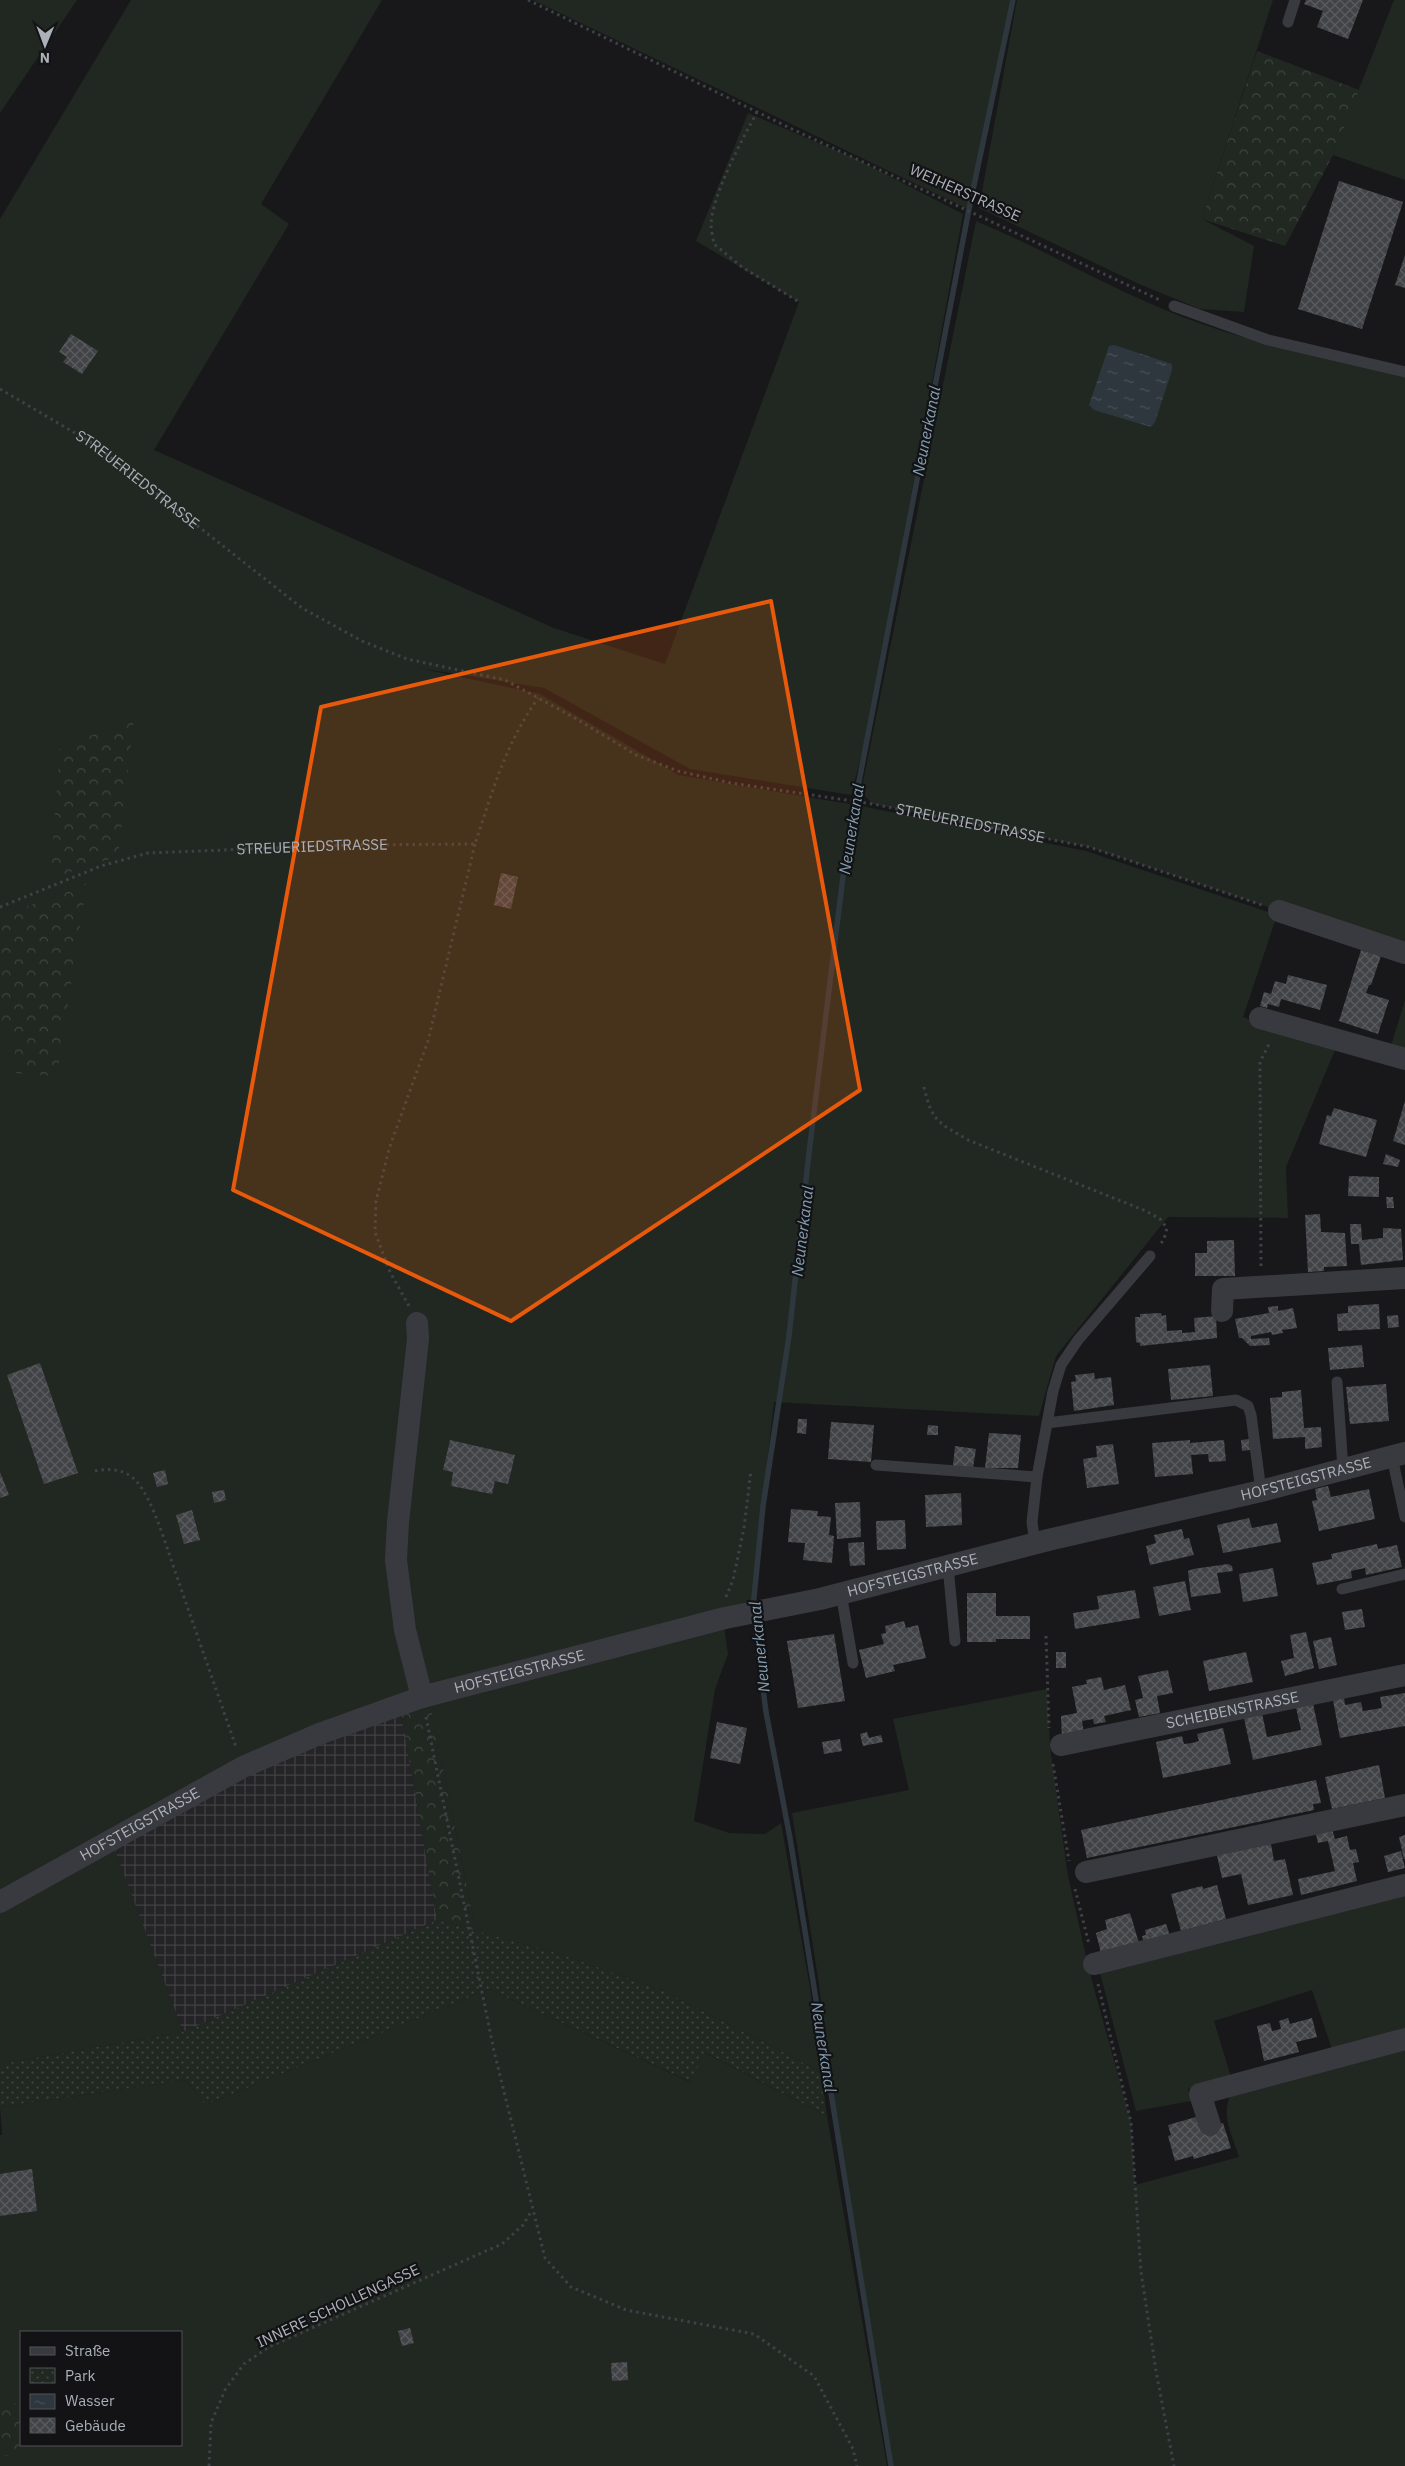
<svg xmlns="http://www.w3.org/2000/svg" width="1405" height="2466" font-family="'IBM Plex Sans',sans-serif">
  <defs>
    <pattern id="industrial-grid" width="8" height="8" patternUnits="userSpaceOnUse" patternTransform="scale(1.25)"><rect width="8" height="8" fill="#242427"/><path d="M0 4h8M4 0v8" fill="none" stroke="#414144"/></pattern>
    <pattern id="forest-crowns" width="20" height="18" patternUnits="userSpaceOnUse" patternTransform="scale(1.25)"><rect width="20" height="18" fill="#202821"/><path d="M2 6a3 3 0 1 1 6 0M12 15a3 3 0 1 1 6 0" fill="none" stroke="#3e453f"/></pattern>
    <pattern id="park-dots" width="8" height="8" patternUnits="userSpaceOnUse" patternTransform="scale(1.25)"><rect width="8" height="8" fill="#202821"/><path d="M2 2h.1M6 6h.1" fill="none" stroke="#3e453f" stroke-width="1.8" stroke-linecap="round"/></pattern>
    <pattern id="water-ripples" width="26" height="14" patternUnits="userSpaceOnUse" patternTransform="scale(1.25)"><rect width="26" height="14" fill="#2e373e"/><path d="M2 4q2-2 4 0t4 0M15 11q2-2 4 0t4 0" fill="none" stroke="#4a5158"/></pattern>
    <pattern id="building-cross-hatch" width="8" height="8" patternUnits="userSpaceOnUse" patternTransform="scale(1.25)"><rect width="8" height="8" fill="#424347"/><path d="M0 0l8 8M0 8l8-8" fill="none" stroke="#5b5c5f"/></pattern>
  </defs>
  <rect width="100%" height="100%" fill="#18181a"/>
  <path fill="url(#industrial-grid)" d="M401,1712L437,1920L183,2032L112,1845L189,1802L376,1719Z"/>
  <g fill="#202821" fill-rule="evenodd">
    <path d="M0,0H77L0,113Z"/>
    <path d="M131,0H382L261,204L289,224L154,450L554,628L665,664L799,302L696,241L748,113L854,158L963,214L867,734L851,795L690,769L544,688L419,668L540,694L679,775L861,806L1086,851L1277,915L1243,1017L1335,1050L1286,1167L1288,1218L1168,1217L1056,1356L1039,1416L774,1402L751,1604L724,1625L728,1654L715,1689L694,1821L729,1833L765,1834L781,1823L810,1988L821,2072L664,1991L563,1955L476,1931L430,1705L376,1719L189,1802L113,1845L183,2032L0,2064V219Z"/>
    <path d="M533,0H1012L968,209Z"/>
    <path d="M1017,0H1273L1202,219L1254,246L1244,312L1200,309L1139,284L979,208Z"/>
    <path d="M1394,0H1405V180L1333,155Z"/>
    <path d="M976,221C1053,253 1123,297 1202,324C1224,331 1244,340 1268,340L1405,371V953L1089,847L873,804L861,792Z"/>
    <path d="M1405,1000V1050L1391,1046Z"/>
    <path d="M1047,1689L1050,1747L1068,1876L1089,1970L1131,2122L1135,2185L1239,2157C1233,2138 1221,2116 1230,2096L1405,2042V2466H891L840,2144L818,1978L792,1813L909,1790L893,1719Z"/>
    <path d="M1405,1888V2028L1332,2049L1312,1990L1214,2021L1231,2077L1188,2089L1191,2101L1136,2111L1100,1973Z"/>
    <path d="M489,1989L690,2082L703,2052L827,2116L887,2466H0V2135H2L0,2107L186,2080L205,2105ZM21,2332H181V2445H21Z"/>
  </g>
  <g fill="url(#forest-crowns)">
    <path d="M1257,51L1359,90L1333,155L1285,246L1202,219Z"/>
    <path d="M134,718L118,856L50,879L60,748Z"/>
    <path d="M87,883L57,1076L12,1073L17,1039L0,1037V917Z"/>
    <path d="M430,1704L476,1931L437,1920L401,1712Z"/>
    <path d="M0,2403H21V2435L18,2456H0Z"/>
  </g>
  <path fill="url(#park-dots)" d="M437,1920L563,1955L664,1991L821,2072L827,2116L704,2052L691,2082L489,1989L205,2105L186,2080L0,2107V2064L183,2032Z"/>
  <path fill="url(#water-ripples)" d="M1114,345L1172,364V370L1155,422L1151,427L1094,410L1089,405L1109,346Z"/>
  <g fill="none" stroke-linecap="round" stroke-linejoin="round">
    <g stroke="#2e373e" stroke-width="5.5">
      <path d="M753,1608L763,1506L789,1336L809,1153L847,844L969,209L1013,0"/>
      <path d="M754,1617L766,1712L790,1838L891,2466"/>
    </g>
  </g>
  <g fill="url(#building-cross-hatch)">
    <path d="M1306,0H1363L1348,39L1317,27L1323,11L1304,4Z"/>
    <path d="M1339,181L1403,202L1362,329L1298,309Z"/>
    <path d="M1405,255V288L1395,285Z"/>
    <path d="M71,334L98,351L82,374L63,362L67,357L59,352Z"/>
    <path d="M501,873L518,877L511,909L494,905Z"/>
    <path d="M1361,950L1381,956L1371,985H1369L1366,993L1389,1000L1378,1034L1339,1021Z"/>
    <path d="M1288,975L1327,985L1320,1010L1281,999L1279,1007L1268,1004L1267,1008L1260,1006L1264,992L1271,994L1275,981L1286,984Z"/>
    <path d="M1405,1101V1145L1393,1141Z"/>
    <path d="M1334,1108L1377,1120L1366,1157L1319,1144L1327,1115L1331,1116Z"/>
    <path d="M1386,1154L1400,1160L1398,1167L1383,1164Z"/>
    <path d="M1349,1176L1379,1177V1197L1348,1196Z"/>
    <path d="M1386,1197H1393L1394,1208H1387Z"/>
    <path d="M1320,1214L1321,1232L1345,1233L1347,1266L1324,1267V1271L1308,1272L1305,1215Z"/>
    <path d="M1350,1224H1361L1362,1240L1383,1238V1228L1401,1229L1403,1260L1361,1265L1359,1244H1351Z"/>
    <path d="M1234,1240L1235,1276H1195V1253H1207V1241Z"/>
    <path d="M1379,1304L1380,1329L1338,1331L1337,1314L1348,1313V1306Z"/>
    <path d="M1278,1306V1311L1293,1308L1297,1328L1282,1330L1283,1333L1272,1335L1271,1332L1251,1336V1339L1269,1338L1270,1345L1250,1346L1242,1338H1239L1235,1319L1269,1313L1268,1307Z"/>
    <path d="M1161,1313L1162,1316L1166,1315L1167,1331L1182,1330V1333L1195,1332L1194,1318L1216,1316L1217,1338L1140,1346V1343L1136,1342L1135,1317H1140V1314Z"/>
    <path d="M1398,1315L1399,1327L1388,1328L1387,1316Z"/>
    <path d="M1362,1345L1364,1367L1330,1370L1328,1348Z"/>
    <path d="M40,1363L78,1473L44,1484L7,1375Z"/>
    <path d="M1210,1365L1213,1396L1171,1400L1168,1369Z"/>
    <path d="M1094,1373L1095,1379L1111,1377L1114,1405L1074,1411L1071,1382L1076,1381L1075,1375Z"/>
    <path d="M1386,1384L1389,1421L1350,1424L1346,1387Z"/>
    <path d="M1301,1390L1304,1428L1321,1427L1322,1447L1305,1449V1437L1273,1439L1270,1398L1282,1397V1392Z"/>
    <path d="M798,1419H807L806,1434L797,1433Z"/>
    <path d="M831,1422L874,1425L871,1462L828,1459Z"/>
    <path d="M928,1425L938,1426V1435H927Z"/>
    <path d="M989,1433L1021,1435L1018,1468H985Z"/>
    <path d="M1249,1439L1250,1450L1242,1451L1241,1440Z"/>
    <path d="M450,1440L515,1455L508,1484L495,1481L492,1494L451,1486L453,1472L443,1470Z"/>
    <path d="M1190,1440V1443L1224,1440L1226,1461L1209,1462L1208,1454L1191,1455L1193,1474L1155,1477L1152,1443Z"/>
    <path d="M1113,1444L1119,1484L1087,1488L1083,1459L1097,1457L1096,1446Z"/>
    <path d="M955,1446L976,1449L973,1468L953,1466Z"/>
    <path d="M165,1470L168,1484L157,1487L153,1473Z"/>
    <path d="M0,1472L9,1495L0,1498Z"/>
    <path d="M1328,1486L1331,1497L1369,1489L1375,1519L1319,1531L1312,1501L1317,1500L1315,1489Z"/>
    <path d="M224,1490L226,1500L214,1503L212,1492Z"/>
    <path d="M961,1493L962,1525L926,1527L925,1495Z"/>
    <path d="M860,1502L861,1537L837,1539L835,1503Z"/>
    <path d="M791,1509L818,1511L817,1516L831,1517L829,1535L834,1536L832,1563L803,1560L805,1543L788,1542Z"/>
    <path d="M192,1510L200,1540L184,1544L176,1515Z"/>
    <path d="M1249,1518L1252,1528L1277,1523L1281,1542L1223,1553L1217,1525Z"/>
    <path d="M905,1520L906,1549L877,1550L876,1521Z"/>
    <path d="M1182,1529L1184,1539L1189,1538L1194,1555L1150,1565L1146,1546L1156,1543L1154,1535Z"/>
    <path d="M864,1542L865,1565L850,1566L848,1543Z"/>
    <path d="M1377,1544L1378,1549L1397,1545L1402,1567L1366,1575L1365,1568L1351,1571L1352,1578L1317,1585L1312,1563L1332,1559L1331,1554Z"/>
    <path d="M1228,1564L1232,1566L1233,1571L1217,1573L1221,1593L1191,1597L1188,1571L1193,1569Z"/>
    <path d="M1273,1568L1278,1596L1243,1602L1239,1574Z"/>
    <path d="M1185,1581L1191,1610L1159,1616L1153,1587Z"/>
    <path d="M1135,1590L1140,1618L1075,1629L1073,1613L1099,1609L1097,1596Z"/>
    <path d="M967,1593H996V1616H1030V1639H996V1642H967Z"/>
    <path d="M1362,1609L1365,1627L1345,1630L1342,1612Z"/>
    <path d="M904,1621L906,1628L918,1625L926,1658L893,1665L895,1671L866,1678L859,1650L884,1644L881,1634L886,1633L885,1626Z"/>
    <path d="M1306,1632L1314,1668L1285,1676L1281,1661L1294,1658L1290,1635Z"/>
    <path d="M834,1634L845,1701L798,1708L787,1641Z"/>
    <path d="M1331,1637L1337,1665L1319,1669L1313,1641Z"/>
    <rect x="1056" y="1652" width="10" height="16"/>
    <path d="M1246,1652L1253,1682L1209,1691L1203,1661Z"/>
    <path d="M1168,1670L1173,1693L1157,1696L1160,1713L1139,1717L1135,1700L1143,1698L1138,1676Z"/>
    <path d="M1101,1677L1104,1690L1125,1685L1131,1710L1104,1716L1106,1722L1094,1724L1093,1719L1082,1721L1084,1734L1062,1739L1061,1716L1077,1713L1072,1687L1087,1684L1086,1680Z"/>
    <path d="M1405,1693V1726L1340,1738L1333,1700L1344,1698L1345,1705L1361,1702L1363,1711L1382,1708L1380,1697Z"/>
    <path d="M1312,1699L1322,1745L1253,1760L1244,1718L1262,1713L1267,1737L1301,1730L1295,1703Z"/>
    <path d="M717,1722L747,1728L740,1764L710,1758Z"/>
    <path d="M1223,1728L1231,1764L1163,1778L1156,1742L1182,1736L1184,1744L1192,1743L1199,1741L1197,1734Z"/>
    <path d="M867,1732L869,1738L881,1735L883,1742L863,1746L860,1734Z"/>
    <path d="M840,1739L842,1751L824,1754L822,1742Z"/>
    <path d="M1379,1765L1385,1798L1332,1809L1325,1777Z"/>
    <path d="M1316,1780L1321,1803L1313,1804L1314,1810L1087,1858L1081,1830Z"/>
    <path d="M1331,1826L1335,1839L1347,1836L1350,1850L1356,1849L1359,1862L1353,1863L1357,1881L1301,1895L1298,1879L1335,1871L1328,1841L1318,1843L1315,1830Z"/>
    <path d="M1405,1835V1859H1404L1399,1837Z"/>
    <path d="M1271,1844L1274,1861L1285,1859L1293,1895L1248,1905L1241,1874L1222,1878L1216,1851Z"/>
    <path d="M1401,1851L1405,1868L1388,1872L1384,1856Z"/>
    <path d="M1217,1885L1226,1919L1181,1931L1171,1894L1202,1886L1203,1889Z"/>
    <path d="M1130,1913L1139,1943L1101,1953L1096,1933L1107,1929L1105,1920Z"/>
    <path d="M1166,1924L1170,1936L1144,1943L1142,1936L1146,1935L1145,1930Z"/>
    <path d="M1288,2018L1290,2024L1312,2018L1317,2037L1296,2042L1299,2052L1264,2061L1257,2026L1270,2023L1272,2031L1281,2029L1279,2021Z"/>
    <path d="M1196,2117L1200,2129L1223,2123L1231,2148L1194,2159L1193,2156L1175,2161L1168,2136L1171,2135L1168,2125Z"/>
    <path d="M32,2169L37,2211L0,2216V2174Z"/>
    <path d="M410,2328L414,2343L402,2346L398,2331Z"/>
    <path d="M627,2362L628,2380L612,2381L611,2363Z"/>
  </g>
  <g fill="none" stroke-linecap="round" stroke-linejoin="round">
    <g stroke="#3f4146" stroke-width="3" stroke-dasharray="2.5 4" stroke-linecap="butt">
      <path d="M528,0L792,129L1162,301"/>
      <path d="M757,112C742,140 713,193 711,224C711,230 713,238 714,244L742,267L799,302"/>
      <path id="s1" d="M0,389L92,443L302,608L362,641L407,659L505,680L575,718L636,755L678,771L731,783L873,804L1089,847L1262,905"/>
      <path id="s2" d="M0,907L101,866L148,853L349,845L475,844C493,790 505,745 538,698"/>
      <path d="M924,1087C932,1122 938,1122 968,1140L1146,1211L1160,1219L1167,1228L1164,1239L1159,1246"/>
      <path d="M1261,1266L1260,1062L1270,1042"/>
      <path d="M409,1306L390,1272L375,1232L376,1201L389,1149L428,1041L475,844"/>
      <path d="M95,1471C110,1468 126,1469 137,1482C154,1502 167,1549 176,1574C196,1632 216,1689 236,1747"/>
      <path d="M726,1597L733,1580L744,1528L751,1470"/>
      <path d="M1046,1636L1049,1728"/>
      <path d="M426,1717L494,2051L545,2258L571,2287L626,2310L754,2334L814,2376L853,2449L857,2466"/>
      <path d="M1053,1764L1069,1861"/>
      <path d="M1075,1889L1089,1944"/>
      <path d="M1098,1984L1131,2122L1141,2272L1156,2371L1174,2466"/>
      <path d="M209,2466L211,2423L225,2390L244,2364L269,2347L502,2244L523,2225L532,2210"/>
    </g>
    <g stroke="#393a3f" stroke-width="11">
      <path d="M1288,22L1295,0"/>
      <path d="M1174,306L1268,340L1405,372"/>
      <path d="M1337,1382L1343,1469"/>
      <path d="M1047,1423L1236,1400L1248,1406L1251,1415L1261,1491"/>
      <path d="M1392,1457L1405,1517"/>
      <path d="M876,1465L1037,1477"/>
      <path d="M1035,1543L1032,1522L1037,1477L1053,1391L1061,1365L1078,1340L1150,1256"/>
      <path d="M948,1566L955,1641"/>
      <path d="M1342,1589L1405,1574"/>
      <path d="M841,1593L853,1663"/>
    </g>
    <g stroke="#393a3f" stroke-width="22">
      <path d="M1279,911L1405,953"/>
      <path d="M1260,1018L1405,1059"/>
      <path d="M1222,1311L1223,1289L1405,1278"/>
      <path d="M417,1323L418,1339L398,1522L396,1560L405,1630L422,1697"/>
      <path id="s3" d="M1061,1745L1405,1675"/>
      <path d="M1086,1872L1405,1805"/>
      <path id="s4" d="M0,1902L243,1767L319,1734L422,1697L725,1618L820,1599L1048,1540L1261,1491L1405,1453"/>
      <path d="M1094,1964L1405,1885"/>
      <path d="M1210,2125L1200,2094L1405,2039"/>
    </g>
  </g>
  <path fill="#e8590c" fill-opacity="0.2" stroke="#e8590c" stroke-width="4" stroke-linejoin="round" d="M771,601L860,1090L511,1321L233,1190L321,707Z"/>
  <g text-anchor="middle" stroke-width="4.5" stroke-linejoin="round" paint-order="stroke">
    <g font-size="15" fill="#abb0b9" stroke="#131315">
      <text transform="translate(965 193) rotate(24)" y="5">WEIHERSTRASSE</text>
      <text dy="5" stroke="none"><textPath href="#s1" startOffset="165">STREUERIEDSTRASSE</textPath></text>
      <text dy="5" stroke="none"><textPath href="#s1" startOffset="1084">STREUERIEDSTRASSE</textPath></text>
      <text dy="5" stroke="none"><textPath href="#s2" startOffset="322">STREUERIEDSTRASSE</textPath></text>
      <text dy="5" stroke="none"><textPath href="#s4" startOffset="1381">HOFSTEIGSTRASSE</textPath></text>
      <text dy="5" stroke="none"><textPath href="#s4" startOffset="976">HOFSTEIGSTRASSE</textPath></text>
      <text dy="5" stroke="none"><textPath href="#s4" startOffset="571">HOFSTEIGSTRASSE</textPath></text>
      <text dy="5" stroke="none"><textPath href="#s3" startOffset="175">SCHEIBENSTRASSE</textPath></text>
      <text dy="5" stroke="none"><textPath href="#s4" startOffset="160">HOFSTEIGSTRASSE</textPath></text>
      <text transform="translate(338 2306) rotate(-25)" y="5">INNERE SCHOLLENGASSE</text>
    </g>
    <g font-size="16" font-style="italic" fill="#839eb3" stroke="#131315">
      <text transform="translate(926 431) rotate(-79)" y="6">Neunerkanal</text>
      <text transform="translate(851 829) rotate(-81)" y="6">Neunerkanal</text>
      <text transform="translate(802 1231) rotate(-83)" y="6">Neunerkanal</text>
      <text transform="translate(759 1647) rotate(-96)" y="6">Neunerkanal</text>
      <text transform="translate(824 2047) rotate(81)" y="6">Neunerkanal</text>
    </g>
  </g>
  <rect x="20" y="2331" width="162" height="115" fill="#131315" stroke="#505257"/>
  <rect x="30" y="2347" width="25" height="8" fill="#393a3f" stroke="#505257"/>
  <text x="65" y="2356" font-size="15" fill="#abb0b9">Straße</text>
  <rect x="30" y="2368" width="25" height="15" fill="url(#park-dots)" stroke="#505257"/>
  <text x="65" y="2381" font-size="15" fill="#abb0b9">Park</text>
  <rect x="30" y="2394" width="25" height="15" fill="url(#water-ripples)" stroke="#505257"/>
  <text x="65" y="2406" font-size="15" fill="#abb0b9">Wasser</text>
  <rect x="30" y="2418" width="25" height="15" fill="url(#building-cross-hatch)" stroke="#505257"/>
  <text x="65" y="2431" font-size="15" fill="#abb0b9">Gebäude</text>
  <g transform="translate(45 45) rotate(181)" stroke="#131315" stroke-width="4" paint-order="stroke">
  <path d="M0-4L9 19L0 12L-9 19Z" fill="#abb0b9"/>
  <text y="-8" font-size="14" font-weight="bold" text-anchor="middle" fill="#abb0b9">N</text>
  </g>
</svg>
